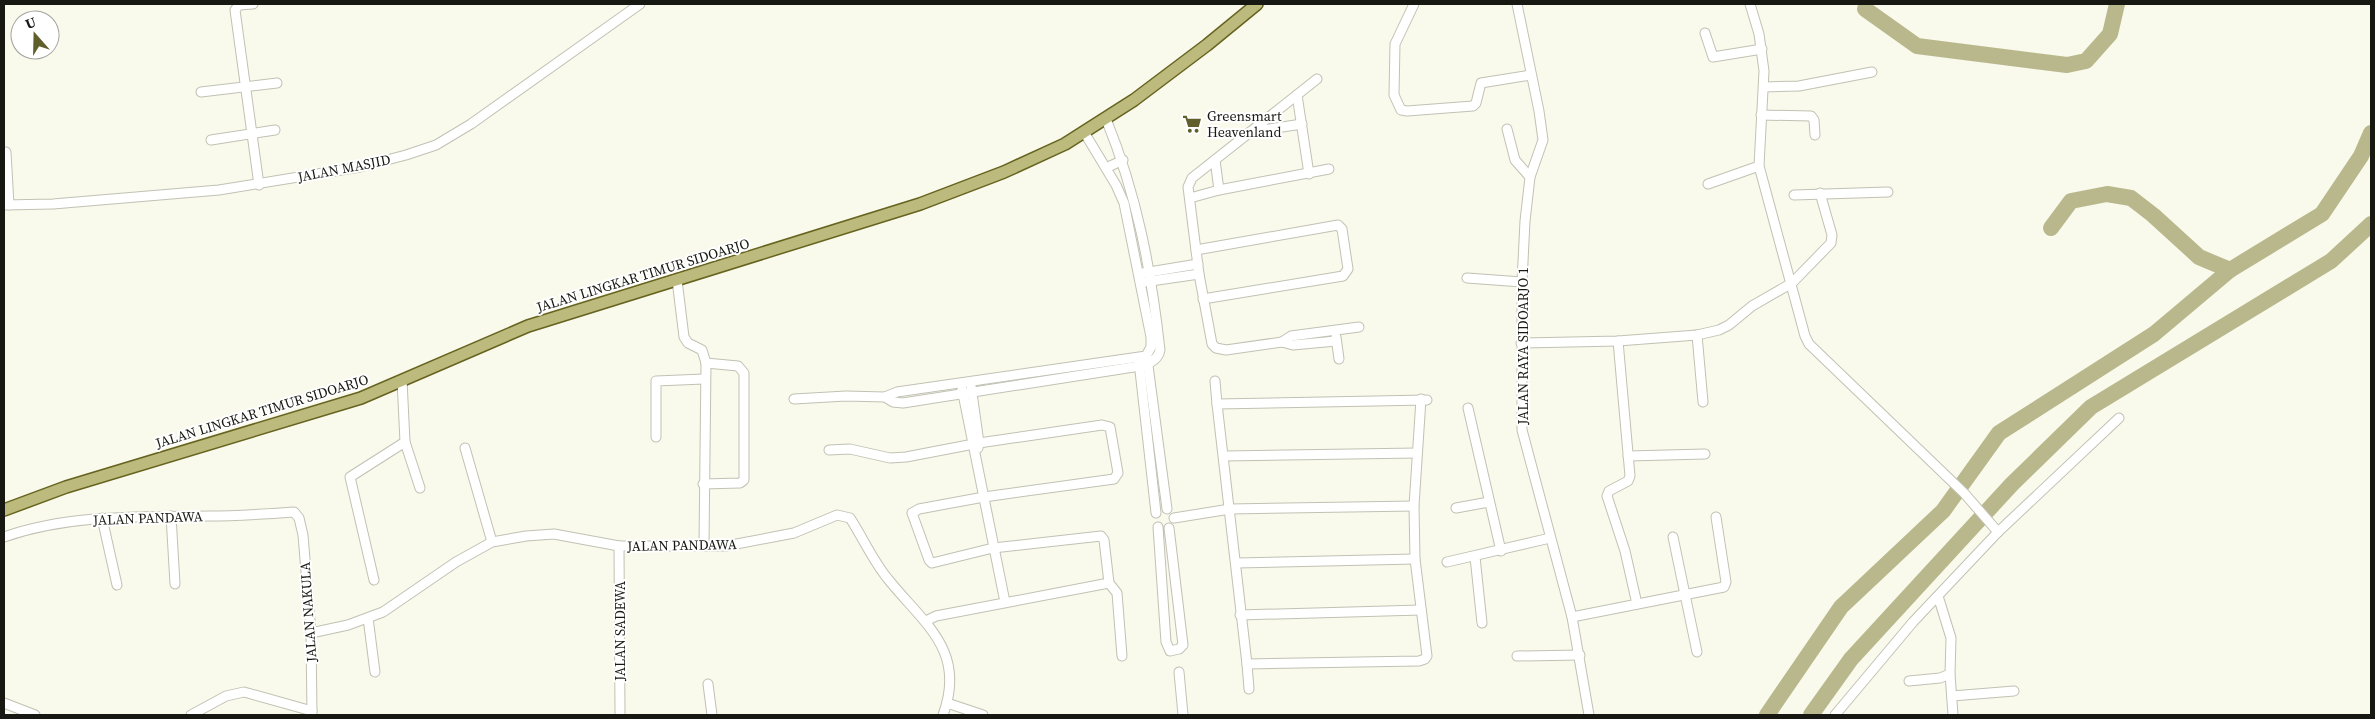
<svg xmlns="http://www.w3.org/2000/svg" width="2375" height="719" font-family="'Source Serif 4',serif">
  <rect width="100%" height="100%" fill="#f9f9ec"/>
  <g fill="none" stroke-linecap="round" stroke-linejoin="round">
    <g stroke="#b8b88c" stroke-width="16">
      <path d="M1865,9L1917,46L2067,65L2086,61L2110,34L2117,4"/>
      <path d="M2051,228L2071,201L2107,194L2131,198L2153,215L2199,257L2230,270"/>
      <path d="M1767,715L1841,607L1943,511L1999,433L2154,334L2230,270L2322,214L2361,156L2371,133"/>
      <path d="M1811,715L1851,659L2012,484L2091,407L2331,261L2371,224"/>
    </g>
    <g stroke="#c1c1b4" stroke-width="11">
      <g id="minor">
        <path d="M253,4L239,5L235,10L259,185"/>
        <path d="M1414,4L1395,44L1394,95L1401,110L1407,111L1473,106L1476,103L1481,83L1531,75"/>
        <path d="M1517,4L1539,111L1543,140L1530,177L1525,221L1522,282V430L1572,617L1589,715"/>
        <path d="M1750,4L1759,34L1764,71L1759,166L1805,336L1809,344L1964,493L1998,532"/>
        <path d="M1705,33L1713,57L1762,49"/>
        <path d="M1317,79L1192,178L1188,187L1199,274L1212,344L1216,348L1226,350L1282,342L1293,345L1336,341"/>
        <path d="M1764,87L1799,86L1872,72"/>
        <path d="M201,92L277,83"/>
        <path d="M1297,95L1309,174"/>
        <path d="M1761,115L1811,116L1814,120L1815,135"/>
        <path d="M1507,129L1515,160L1530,177"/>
        <path d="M1250,132L1302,124"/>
        <path d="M211,140L275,130"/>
        <path d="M6,152L9,205"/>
        <path d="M1215,160L1219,190"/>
        <path d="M1106,168L1123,160"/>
        <path d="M1708,184L1759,166"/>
        <path d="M1794,195L1888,192"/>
        <path d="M1190,198L1219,190L1329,169"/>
        <path d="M4,205L53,204L219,190L360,167L406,155L436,145L471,124L640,4"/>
        <path d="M1196,250L1338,225L1342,229L1348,269L1343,276L1203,299"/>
        <path d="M1143,273L1198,264"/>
        <path d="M1467,278L1522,282"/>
        <path d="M677,280L684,337L688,343L702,350L706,363L704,545"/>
        <path d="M1144,282L1199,274"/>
        <path d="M1697,335L1703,402"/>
        <path d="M1336,337L1339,359"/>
        <path d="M1618,341L1630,476L1628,481L1609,491L1607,496L1625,551L1637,604"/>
        <path d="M1282,342L1291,336L1359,327"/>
        <path d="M1521,343L1618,341L1697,335L1719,330L1729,325L1752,306L1792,283L1831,243L1832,235L1820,193"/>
        <path d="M1147,358L1167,509"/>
        <path d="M1139,362L1156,513"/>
        <path d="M402,380L405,442L420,488"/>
        <path d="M1215,381L1217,404L1427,400"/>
        <path d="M971,386L979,443L978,448"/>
        <path d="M962,389L1005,602"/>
        <path d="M885,397L893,402L903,403L1140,366C1149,364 1158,360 1160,350C1151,269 1137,195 1106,119"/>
        <path d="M794,399L846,396L885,397L897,392L1146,356L1151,347V337L1124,203L1116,185L1084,132"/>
        <path d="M1217,404L1247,664L1419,661L1425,659L1427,656L1415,559L1414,506L1421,399"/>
        <path d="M1468,408L1501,551"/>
        <path d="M656,437V381L704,379"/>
        <path d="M465,448L492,542"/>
        <path d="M829,450L850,449L890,458L906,457L979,443L1102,425L1110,427L1118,473L1114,479L984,497L919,509L912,513L929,560L932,563L993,548L1101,536L1104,540L1109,583"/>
        <path d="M1224,456L1417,453"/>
        <path d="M1628,456L1705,454"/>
        <path d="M703,484L740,483L744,480V373L738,366L706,363"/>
        <path d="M1456,508L1489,502"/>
        <path d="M171,516L175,584"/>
        <path d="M102,518L117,585"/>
        <path d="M1174,518L1230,509L1414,506"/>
        <path d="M1158,527L1166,642L1170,651L1179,649L1183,645L1169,528"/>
        <path d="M4,537C70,514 140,517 209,516C237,516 266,514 294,512L299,518L303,535L311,633L312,715"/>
        <path d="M1673,537L1697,652"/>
        <path d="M619,546L620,715"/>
        <path d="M1475,557L1482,623"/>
        <path d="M1447,562L1550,538"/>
        <path d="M1237,563L1415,559"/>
        <path d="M374,580L350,477L405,442"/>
        <path d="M1938,596L1951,638L1950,674L1953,715"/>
        <path d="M1240,615L1421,610"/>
        <path d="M1572,617L1724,587L1726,582L1716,517"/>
        <path d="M368,618L375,672"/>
        <path d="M926,621L936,616L1109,583L1117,593L1122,656"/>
        <path d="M311,633L348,625L383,612L456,562L492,542L526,536L554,534L619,546H726L794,533L837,515L850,518C863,538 873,561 888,579C923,623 967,650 943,715"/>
        <path d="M1517,656L1580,655"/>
        <path d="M1247,664L1249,689"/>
        <path d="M1179,672L1183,715"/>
        <path d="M1909,681L1940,678L1950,674"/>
        <path d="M708,684L712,715"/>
        <path d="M1952,696L2014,691"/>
        <path d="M4,703L35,715"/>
        <path d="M947,703L983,715"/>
        <path d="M191,715L226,696L244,692L312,711"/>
        <path d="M1835,715L1913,622L1998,532L2119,418"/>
      </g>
    </g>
    <g stroke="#66631f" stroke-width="14">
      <path id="major" d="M4,510L66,487L361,398L528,326L920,204L1004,172L1065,144L1134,100L1207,45L1257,4"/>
    </g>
    <use href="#minor" stroke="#fff" stroke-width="9"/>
    <use href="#major" stroke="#bcba7c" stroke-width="11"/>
  </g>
  <defs>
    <g id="supermarket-bare" transform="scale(1.5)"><path d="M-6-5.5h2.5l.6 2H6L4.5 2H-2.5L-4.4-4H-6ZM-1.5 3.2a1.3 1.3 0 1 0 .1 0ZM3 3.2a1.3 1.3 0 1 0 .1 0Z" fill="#605f2b" stroke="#fff" stroke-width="2.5" paint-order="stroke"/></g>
  </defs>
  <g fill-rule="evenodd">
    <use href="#supermarket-bare" x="1192" y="124"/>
  </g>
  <g text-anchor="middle" stroke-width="4" stroke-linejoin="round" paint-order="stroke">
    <g font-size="14" fill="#181813" stroke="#fff" text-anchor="start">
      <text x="1207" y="121">Greensmart<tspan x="1207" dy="16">Heavenland</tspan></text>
    </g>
    <g font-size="14" fill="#181813" stroke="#fff">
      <text transform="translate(344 168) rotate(-11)" y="5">JALAN MASJID</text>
      <text transform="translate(643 275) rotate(-17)" y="5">JALAN LINGKAR TIMUR SIDOARJO</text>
      <text transform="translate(1523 346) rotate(-90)" y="5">JALAN RAYA SIDOARJO 1</text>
      <text transform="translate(262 411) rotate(-17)" y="5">JALAN LINGKAR TIMUR SIDOARJO</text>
      <text transform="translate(148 518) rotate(-2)" y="5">JALAN PANDAWA</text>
      <text transform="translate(682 545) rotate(-1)" y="5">JALAN PANDAWA</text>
      <text transform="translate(308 612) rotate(-94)" y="5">JALAN NAKULA</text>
      <text transform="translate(620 631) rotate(-90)" y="5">JALAN SADEWA</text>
    </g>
  </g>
  <rect width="2375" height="719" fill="none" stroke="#181813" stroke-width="10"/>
  <g transform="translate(35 35) rotate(340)"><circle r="24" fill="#ffffff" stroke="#a3a3a1"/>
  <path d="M0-4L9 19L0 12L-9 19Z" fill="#605f2b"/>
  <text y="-8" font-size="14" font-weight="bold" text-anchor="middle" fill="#181813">U</text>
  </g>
</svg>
